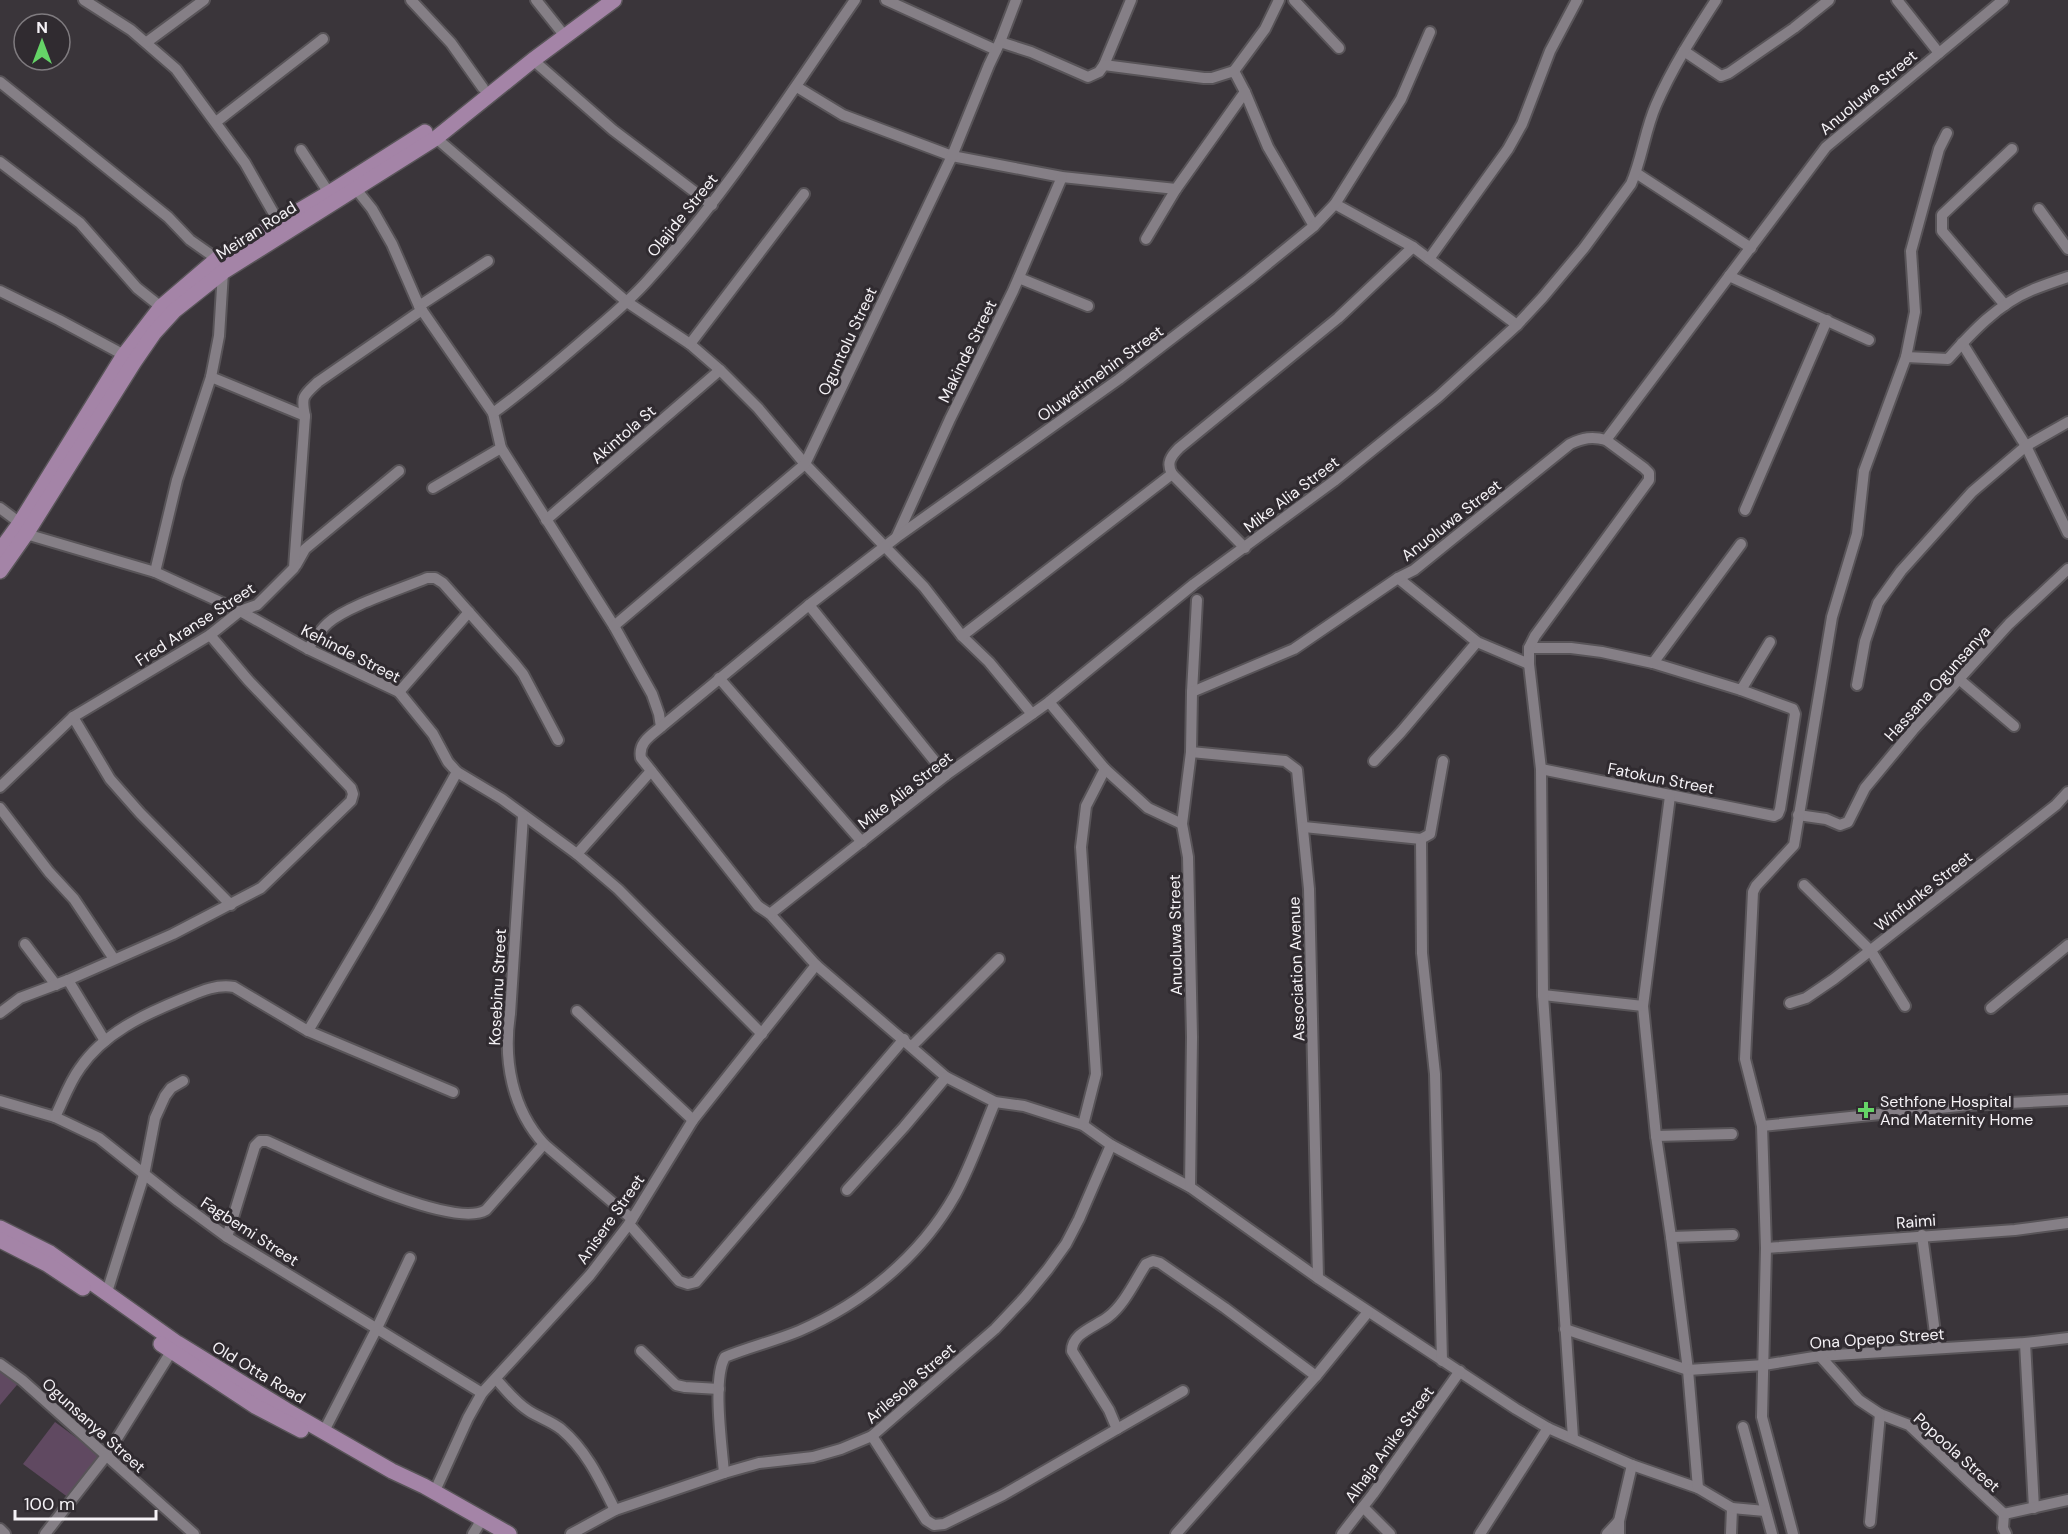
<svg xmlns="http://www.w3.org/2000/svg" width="2068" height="1534" font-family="'DM Sans',sans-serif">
  <rect width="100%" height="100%" fill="#3a353a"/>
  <g fill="#604961">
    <path d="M5,1365L22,1379L0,1405V1371Z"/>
    <path d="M55,1422L101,1456L69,1498L23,1464Z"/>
  </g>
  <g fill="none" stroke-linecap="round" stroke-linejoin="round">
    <g stroke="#585458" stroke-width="14">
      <g id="street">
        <path d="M84,0L131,30L176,69L245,163L282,228"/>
        <path d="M411,0L451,43L483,88"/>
        <path d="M536,0L560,30"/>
        <path d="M886,0L996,50"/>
        <path d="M1294,0L1339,48"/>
        <path d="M1897,0L1939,53"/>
        <path d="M147,42L204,0"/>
        <path d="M1000,42L1031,52L1088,77L1099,72L1104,65L1131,0"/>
        <path d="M1684,51L1721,76L1729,73L1794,28L1829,0"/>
        <path d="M533,60L613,130L712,205"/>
        <path d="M1104,65L1204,78H1212L1234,71L1245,92L1268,147L1314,226"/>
        <path d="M1234,71L1265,29L1279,0"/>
        <path d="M0,82L168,217L190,240L217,259"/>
        <path d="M797,87L843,115L952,156L1062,177L1176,189"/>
        <path d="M216,122L323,39"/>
        <path d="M436,138L627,302L690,344L720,370L758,408L805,464L924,587L962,636L989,662L1032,714"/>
        <path d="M301,150L329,193"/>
        <path d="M0,162L80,223L137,288L161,307"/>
        <path d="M1636,173L1751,248"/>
        <path d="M356,189L372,209L392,244L419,306L493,413L501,448L614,626L652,694L659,714L661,727C650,736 638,743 641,758L758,906L770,914L816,965L946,1077L995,1102L1024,1106L1083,1125L1111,1145L1190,1187L1318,1278L1516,1409L1548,1428L1632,1465L1698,1488L1732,1508L1731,1534"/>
        <path d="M1335,204L1413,247L1517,325"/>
        <path d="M2039,209L2068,249"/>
        <path d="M1146,239L1176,189L1245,92"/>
        <path d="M1429,259L1508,149L1522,124L1550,51L1577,0"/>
        <path d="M1729,276L1869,340"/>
        <path d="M1019,278L1088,306"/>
        <path d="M0,291L59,320L124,355"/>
        <path d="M2005,305L1942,231V215L2012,149"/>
        <path d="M419,306L488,261"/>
        <path d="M1962,343L2026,446L2068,533"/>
        <path d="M690,344L804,194"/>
        <path d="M1906,357L1948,359C1972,332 1998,304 2032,290C2044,285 2056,281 2068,277"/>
        <path d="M211,377L305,416"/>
        <path d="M493,413C524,391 553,366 582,341C605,321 629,302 649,279C727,193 789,95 855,0"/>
        <path d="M1172,474L1245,548"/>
        <path d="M433,488L501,448"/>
        <path d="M0,508L20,523"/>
        <path d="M1745,510L1827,320"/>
        <path d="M546,520L720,370"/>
        <path d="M26,534L155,572L240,611L308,649L399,692L433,734L448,762L457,772L502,799L577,854L618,889L762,1034"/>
        <path d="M897,536L950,419L1013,291L1062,177"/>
        <path d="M296,565L305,549L399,471"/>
        <path d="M155,572L177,480L211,377L219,336L223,272"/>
        <path d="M1398,578L1477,642L1529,664"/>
        <path d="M809,605L946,775"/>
        <path d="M614,626L805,464L952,156L989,65L1000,42L1016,0"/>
        <path d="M962,636L1172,474C1166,463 1171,456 1179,448L1338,318L1413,247"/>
        <path d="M1529,648H1571L1602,652L1653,663L1741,690L1770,642"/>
        <path d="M308,649C314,640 320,630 328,623C347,606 401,589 427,578H435L443,583L515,664L523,674L558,740"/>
        <path d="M1653,663L1741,544"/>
        <path d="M719,678L862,842"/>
        <path d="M1960,680L2014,726"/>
        <path d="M1857,685L1865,641L1878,603L1901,571L1972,492L2026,446L2068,422"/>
        <path d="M399,692L469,612"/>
        <path d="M1192,692L1197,600"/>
        <path d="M1049,702L1105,769L1086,806L1081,847L1096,1074L1083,1125"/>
        <path d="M73,717L110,779L140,813L231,905"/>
        <path d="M661,727L809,605L897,537L1119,379L1249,279L1314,226L1335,204L1401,99L1430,32"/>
        <path d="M1191,752L1285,761L1297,770L1309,889L1318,1278"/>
        <path d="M1374,761L1401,732L1477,642"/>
        <path d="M1105,769L1148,808L1182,824"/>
        <path d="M1541,769L1774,816L1778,814L1780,809L1795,714L1793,709L1741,690"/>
        <path d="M0,787L73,717L210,635L240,611L257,605L294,568L305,416C301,396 303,396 318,382L422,310"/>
        <path d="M1670,796L1643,1006L1656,1136L1671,1237L1688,1370L1698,1488"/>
        <path d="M0,808L49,872L74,899L114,959"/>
        <path d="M1798,815L1826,819L1840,825L1848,822L1865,788L1913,730L2009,624L2068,569"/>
        <path d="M523,816L510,1014C503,1060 512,1109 544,1144L632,1219"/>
        <path d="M1304,827L1421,839L1430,834L1443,761"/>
        <path d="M1421,839L1422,953L1435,1074L1442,1361"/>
        <path d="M577,854L651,771"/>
        <path d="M1804,885L1871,951L1905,1006"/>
        <path d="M770,914L946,775L1049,702L1194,584L1334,481L1438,397L1517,325L1543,297L1584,248L1631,184C1642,159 1645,130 1656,105C1672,68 1694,34 1716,0"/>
        <path d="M25,944L56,985"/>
        <path d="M68,980L105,1041"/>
        <path d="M1543,995L1643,1006"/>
        <path d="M1790,1003L1806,998L1834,979L2056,805L2068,792"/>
        <path d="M1991,1008L2068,945"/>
        <path d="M577,1011L693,1120"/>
        <path d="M0,1013L20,998L68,980L173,934L261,888L351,801L353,794L351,788L248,680L210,635"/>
        <path d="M308,1031L379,911L457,772"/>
        <path d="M912,1046L999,959"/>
        <path d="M0,1101L55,1117L99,1138L178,1201L227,1237L482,1393"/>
        <path d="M55,1117C63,1101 69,1083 80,1068C104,1033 143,1015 182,999C199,992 215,984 234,987L308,1031L453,1092"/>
        <path d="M1762,1126L1969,1105L2068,1100"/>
        <path d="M1656,1136L1732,1134"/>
        <path d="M1190,1187L1192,1037L1188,857L1182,824L1191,752L1192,692L1294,649L1398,578L1414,570L1570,444C1583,438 1592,436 1606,440L1826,147L2003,0"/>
        <path d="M847,1190L904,1127L946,1077"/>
        <path d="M629,1224L679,1281L688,1284L696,1282L904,1039"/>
        <path d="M1922,1235L1937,1348"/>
        <path d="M227,1237L255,1146L260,1141H267C306,1158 451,1231 486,1210L544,1144"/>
        <path d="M1671,1237L1733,1235"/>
        <path d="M1766,1248L2015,1230L2068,1223"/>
        <path d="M107,1292L144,1175L155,1118L165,1096L171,1088L183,1081"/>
        <path d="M1565,1329L1688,1370L1764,1365L1820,1356L2025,1343L2068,1338"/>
        <path d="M2025,1343L2034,1508"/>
        <path d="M641,1351L676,1385L685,1387L719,1389"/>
        <path d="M1820,1356L1859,1400L1880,1414L1909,1425L2004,1514L2003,1528L2006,1534"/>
        <path d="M0,1364L22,1380L194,1534"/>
        <path d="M496,1379C506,1390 516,1403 529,1411C540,1418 551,1421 561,1429C587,1451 600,1480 615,1510"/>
        <path d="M1743,1427L1772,1534"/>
        <path d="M1117,1429L1183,1391"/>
        <path d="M324,1431L377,1328L410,1258"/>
        <path d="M872,1436L926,1520L934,1525L944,1524L1003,1495L1117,1429L1109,1410L1072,1351C1072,1333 1095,1327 1108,1317C1124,1305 1135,1281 1146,1264L1153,1261L1160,1263L1225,1308L1316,1376"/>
        <path d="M1573,1438L1543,995L1541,769L1529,664V648L1535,636L1649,480V473L1644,468L1606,440"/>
        <path d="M724,1473C722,1447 712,1378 725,1357C749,1347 775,1341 799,1331C863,1303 920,1257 955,1195C971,1166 982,1133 995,1102"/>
        <path d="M434,1493L468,1418L482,1393L590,1275L629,1224L693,1120L816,965"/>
        <path d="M1363,1507L1390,1534"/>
        <path d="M1732,1508L1765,1511"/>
        <path d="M2004,1514L2068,1500"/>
        <path d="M1870,1522L1880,1414"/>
        <path d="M0,1529L5,1534"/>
        <path d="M45,1534L106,1456L171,1352"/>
        <path d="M473,1534L478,1526"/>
        <path d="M571,1534L615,1510L724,1473L759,1463L813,1457L841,1449L872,1436L995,1329L1025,1297L1048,1269L1066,1244L1079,1219L1111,1145"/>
        <path d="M1176,1534L1316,1376L1368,1312"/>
        <path d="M1342,1534L1373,1494L1460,1371"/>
        <path d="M1480,1534L1548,1428"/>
        <path d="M1607,1534L1619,1521"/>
        <path d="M1619,1534V1521L1632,1465"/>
        <path d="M1793,1534L1762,1417L1766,1248L1762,1126L1745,1059L1753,892L1756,886L1794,845L1832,617L1857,534L1864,471L1906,357L1915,312L1911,251L1939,149L1947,133"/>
      </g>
    </g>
    <g stroke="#585458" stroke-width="18">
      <g id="secondary">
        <path d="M0,551L20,523L124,355L161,307L217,259L329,193L425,132"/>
        <path d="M0,571L26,534L134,362L154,333L175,310L223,272L436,138L533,60L614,0"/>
        <path d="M0,1228L50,1253L177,1343L286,1410L392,1471L424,1486L509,1534"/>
        <path d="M0,1240L47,1264L83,1288"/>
        <path d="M161,1344L255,1406L301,1430"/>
      </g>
    </g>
    <use href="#street" stroke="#857f86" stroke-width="10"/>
    <use href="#secondary" stroke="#a484a7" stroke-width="15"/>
  </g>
  <path fill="#65d467" stroke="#302b30" stroke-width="2" d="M1863 1101h6v6h6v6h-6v6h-6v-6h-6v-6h6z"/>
  <g text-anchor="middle" stroke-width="6" stroke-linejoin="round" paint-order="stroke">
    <g font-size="16" fill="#f5f2f6" stroke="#302b30">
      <text transform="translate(1868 92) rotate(-40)" y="6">Anuoluwa Street</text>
      <text transform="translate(682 215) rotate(-51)" y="6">Olajide Street</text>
      <text transform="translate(256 230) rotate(-33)" y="6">Meiran Road</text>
      <text transform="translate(847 341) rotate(-65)" y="6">Oguntolu Street</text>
      <text transform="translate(967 351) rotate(-64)" y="6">Makinde Street</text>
      <text transform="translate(1100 373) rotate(-36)" y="6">Oluwatimehin Street</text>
      <text transform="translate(623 434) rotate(-41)" y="6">Akintola St</text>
      <text transform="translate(1291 494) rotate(-37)" y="6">Mike Alia Street</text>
      <text transform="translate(1451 520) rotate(-38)" y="6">Anuoluwa Street</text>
      <text transform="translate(195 624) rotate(-33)" y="6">Fred Aranse Street</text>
      <text transform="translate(351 653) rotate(27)" y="6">Kehinde Street</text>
      <text transform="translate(1937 683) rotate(-48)" y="6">Hassana Ogunsanya</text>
      <text transform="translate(1661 778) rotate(11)" y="6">Fatokun Street</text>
      <text transform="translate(905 790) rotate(-38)" y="6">Mike Alia Street</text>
      <text transform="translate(1923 891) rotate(-38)" y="6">Winfunke Street</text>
      <text transform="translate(1175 935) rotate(-91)" y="6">Anuoluwa Street</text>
      <text transform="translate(1296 969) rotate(-92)" y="6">Association Avenue</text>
      <text transform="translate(497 987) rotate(-87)" y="6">Kosebinu Street</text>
      <text transform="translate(610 1219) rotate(-55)" y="6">Anisere Street</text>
      <text transform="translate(1916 1221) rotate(-4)" y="6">Raimi</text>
      <text transform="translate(250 1231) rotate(33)" y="6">Fagbemi Street</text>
      <text transform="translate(1877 1338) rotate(-4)" y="6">Ona Opepo Street</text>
      <text transform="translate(259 1372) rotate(31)" y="6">Old Otta Road</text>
      <text transform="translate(910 1383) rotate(-41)" y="6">Arilesola Street</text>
      <text transform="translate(94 1425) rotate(42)" y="6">Ogunsanya Street</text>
      <text transform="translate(1389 1444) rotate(-54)" y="6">Alhaja Anike Street</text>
      <text transform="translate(1957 1452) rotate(42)" y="6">Popoola Street</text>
    </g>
    <g font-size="16" fill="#f5f2f6" stroke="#302b30" text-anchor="start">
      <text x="1880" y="1107">Sethfone Hospital<tspan x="1880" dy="18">And Maternity Home</tspan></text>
    </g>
  </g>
  <g transform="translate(42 42)"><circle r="28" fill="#302b30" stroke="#7f7b7f" stroke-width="1.5"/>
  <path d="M0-4.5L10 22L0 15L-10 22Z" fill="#65d467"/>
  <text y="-9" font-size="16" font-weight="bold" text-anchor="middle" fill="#f5f2f6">N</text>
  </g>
  <path d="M15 1510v9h141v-9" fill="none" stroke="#f5f2f6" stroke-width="3"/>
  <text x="24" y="1510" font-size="18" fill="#f5f2f6" stroke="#302b30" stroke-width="4.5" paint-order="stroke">100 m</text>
</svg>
